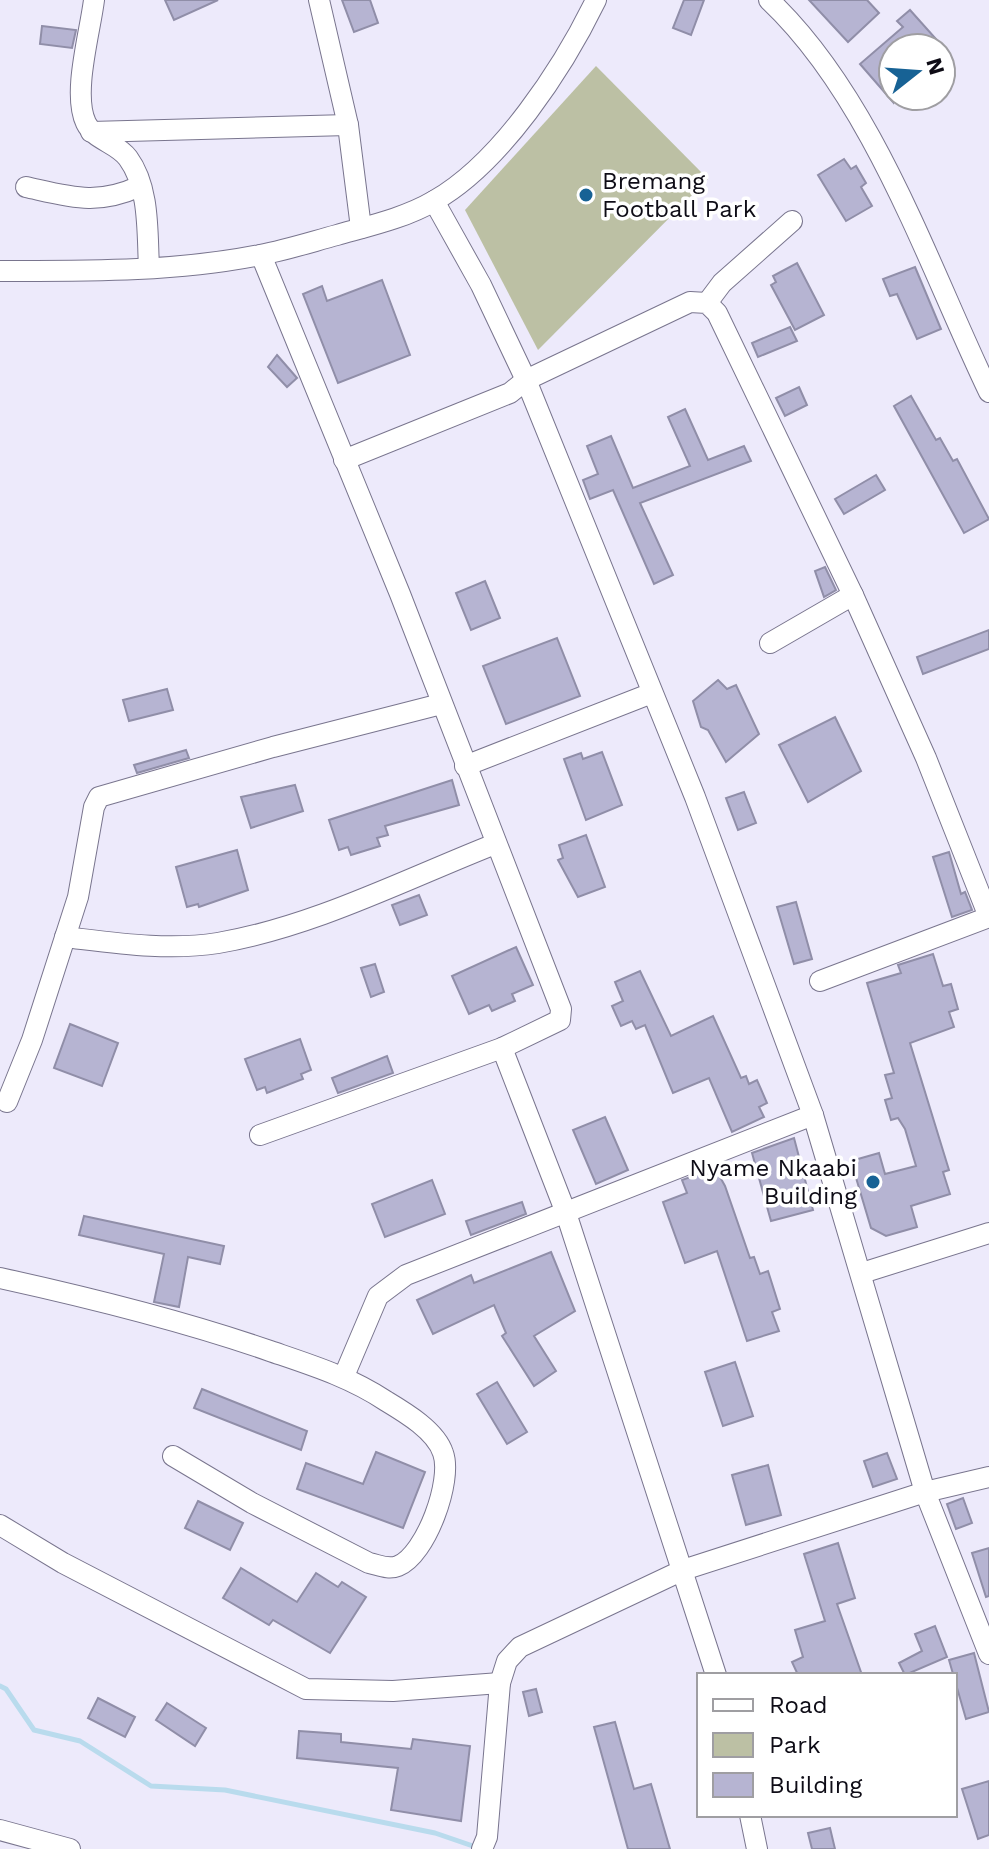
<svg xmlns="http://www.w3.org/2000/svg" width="989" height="1849" font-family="'Work Sans',sans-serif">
  <rect width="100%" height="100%" fill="#edeafb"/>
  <path fill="#bcc0a4" d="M596,66L708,179L538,350L465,210Z"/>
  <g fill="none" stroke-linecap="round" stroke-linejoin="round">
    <path stroke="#b9dbed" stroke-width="5" d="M0,1686L6,1689L34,1730L80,1741L151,1786L225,1790L435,1833L476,1847"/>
  </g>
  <g fill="#b6b4d2" stroke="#908ea8" stroke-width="2">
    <path d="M165,0H218L174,20Z"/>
    <path d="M342,0H370L378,23L354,32Z"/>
    <path d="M684,0H704L691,35L673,28Z"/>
    <path d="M809,0H867L879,13L848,42Z"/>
    <path d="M910,10L944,48H893V102L860,64L903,27L897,21Z"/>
    <path d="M42,26L76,30L72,48L40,44Z"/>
    <path d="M844,159L851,169L856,166L866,183L861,187L872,206L846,221L818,175Z"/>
    <path d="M797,263L824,315L795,330L771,285L776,282L773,276Z"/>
    <path d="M915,267L941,329L917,339L897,294L890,296L883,279Z"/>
    <path d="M382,280L410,355L338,383L303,294L322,286L327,301Z"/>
    <path d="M790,327L797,341L758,357L752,343Z"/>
    <path d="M277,355L297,378L287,387L268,367Z"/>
    <path d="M799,387L807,405L785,416L776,398Z"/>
    <path d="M911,396L936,440L940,438L953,461L957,459L989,519L964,533L894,406Z"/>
    <path d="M685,409L708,460L744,446L751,461L640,503L673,575L654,584L613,490L590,499L583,480L598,474L587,446L611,436L633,488L690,466L668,417Z"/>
    <path d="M876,475L885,490L844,514L835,499Z"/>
    <path d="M825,567L836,590L824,597L815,571Z"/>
    <path d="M485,581L500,618L471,630L456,593Z"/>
    <path d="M989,630V649L923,674L917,657Z"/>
    <path d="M557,638L580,696L506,724L483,666Z"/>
    <path d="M718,680L727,689L736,685L759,734L726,762L708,730L701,727L693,701Z"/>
    <path d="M167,689L173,710L129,721L123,700Z"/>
    <path d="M835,717L861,771L808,802L779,745Z"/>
    <path d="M186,750L189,758L137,773L134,765Z"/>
    <path d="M602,752L622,805L586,820L564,759L581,753L583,759Z"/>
    <path d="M452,780L459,805L385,826L388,835L377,838L380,846L351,855L348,847L339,850L329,820Z"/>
    <path d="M295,785L303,811L251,828L241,797Z"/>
    <path d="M744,792L756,823L738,830L726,798Z"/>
    <path d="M586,835L605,887L578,897L558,860L563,858L559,845Z"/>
    <path d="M237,850L248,890L199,907L198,904L187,907L176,867Z"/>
    <path d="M949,852L961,894L965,892L972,910L952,917L933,857Z"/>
    <path d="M419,895L427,915L400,925L392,905Z"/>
    <path d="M796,902L812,959L794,964L777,907Z"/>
    <path d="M516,947L533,985L512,994L515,1001L492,1011L489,1005L469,1014L452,976Z"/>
    <path d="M933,954L943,986L951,984L958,1009L949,1012L954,1027L910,1043L949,1170L943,1172L950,1194L911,1206L917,1227L886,1236L871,1228L851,1161L879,1153L885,1174L916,1166L905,1129L898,1118L891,1120L885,1100L892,1098L885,1075L894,1073L867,983L901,973L898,965Z"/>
    <path d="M375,964L384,992L371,997L361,968Z"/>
    <path d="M640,971L671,1036L713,1016L741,1078L746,1076L749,1084L757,1080L767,1103L759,1107L764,1117L732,1132L709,1078L673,1093L645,1025L636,1029L632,1021L621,1026L612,1006L623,1001L615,982Z"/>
    <path d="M70,1024L118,1043L102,1086L54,1068Z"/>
    <path d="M300,1039L311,1070L301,1074L303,1079L267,1093L265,1087L257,1090L245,1059Z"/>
    <path d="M387,1056L393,1073L338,1093L332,1078Z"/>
    <path d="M605,1117L628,1170L596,1184L573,1130Z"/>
    <path d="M794,1138L813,1210L771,1221L752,1153Z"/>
    <path d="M715,1168L725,1186L750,1258L754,1257L760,1274L768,1271L780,1309L772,1312L779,1331L747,1341L717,1251L685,1263L663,1202L687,1193L682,1180Z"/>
    <path d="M432,1180L445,1214L385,1237L372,1204Z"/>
    <path d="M522,1202L526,1214L471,1235L466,1221Z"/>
    <path d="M84,1216L224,1246L220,1264L188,1257L179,1307L154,1302L164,1254L79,1235Z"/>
    <path d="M551,1252L575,1311L534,1336L556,1371L534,1386L502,1336L506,1333L494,1305L433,1334L417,1300L471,1275L474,1283Z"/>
    <path d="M735,1362L753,1416L723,1426L705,1372Z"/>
    <path d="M497,1382L527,1432L507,1444L477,1394Z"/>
    <path d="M202,1389L307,1431L301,1450L194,1408Z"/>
    <path d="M376,1452L425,1472L403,1528L297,1489L306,1463L363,1484Z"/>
    <path d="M887,1453L897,1479L873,1487L864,1461Z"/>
    <path d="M768,1465L781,1515L746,1525L732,1475Z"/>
    <path d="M963,1498L972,1523L956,1529L947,1504Z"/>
    <path d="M198,1501L243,1523L230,1550L185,1528Z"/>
    <path d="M838,1543L855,1598L837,1604L862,1675H798L792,1662L803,1657L795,1630L825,1621L804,1554Z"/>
    <path d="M989,1548V1596L986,1597L972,1553Z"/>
    <path d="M241,1568L297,1602L316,1573L338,1587L342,1582L366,1597L330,1653L273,1620L269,1625L223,1598Z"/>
    <path d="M935,1626L947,1657L905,1675L899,1663L922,1651L915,1634Z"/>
    <path d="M974,1653L989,1712L966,1719L949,1660Z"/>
    <path d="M536,1689L542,1712L529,1716L523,1692Z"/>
    <path d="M98,1698L135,1717L125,1737L88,1718Z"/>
    <path d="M167,1703L206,1728L195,1746L156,1720Z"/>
    <path d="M615,1722L634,1789L651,1784L670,1849H628L594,1727Z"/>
    <path d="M299,1731L341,1734V1742L411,1749L413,1739L470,1746L461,1821L391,1810L398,1768L297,1758Z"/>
    <path d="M989,1781V1835L978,1839L962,1789Z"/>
    <path d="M830,1828L835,1849H812L808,1833Z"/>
  </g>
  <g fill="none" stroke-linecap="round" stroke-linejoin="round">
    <g stroke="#79758e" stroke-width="22">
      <g id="street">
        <path d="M94,0C90,33 72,94 86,123C94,140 117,143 128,158C150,188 147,232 149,267"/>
        <path d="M319,0L348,125L361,228"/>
        <path d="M769,0C873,98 928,265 989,392"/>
        <path d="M91,132L348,125"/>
        <path d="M26,187C71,197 97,206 140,186"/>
        <path d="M434,201L481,285L526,380L695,797L813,1115L925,1492L989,1654"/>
        <path d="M0,271C86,271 175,272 260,255C286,250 311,242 337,235C369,226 405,218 434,201C501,163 563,68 596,0"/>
        <path d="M707,303L722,283L792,221"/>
        <path d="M344,460L510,393L526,380L690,302L707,303L717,313L853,595L926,758L989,917"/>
        <path d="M770,643L853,595"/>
        <path d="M465,766L652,693"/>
        <path d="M65,937C116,943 167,951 218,943C313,927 406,879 495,844"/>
        <path d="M820,981L989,917"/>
        <path d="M502,1048L566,1213L716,1675"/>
        <path d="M7,1102L32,1040L78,897L94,807L99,797L273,747L441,704"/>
        <path d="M260,1135L502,1048L560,1020L561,1009L400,594L261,255"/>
        <path d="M862,1273L989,1233"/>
        <path d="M0,1278C91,1298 181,1320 270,1351C311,1365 350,1377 386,1401C406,1413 436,1431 443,1453C453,1480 426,1555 398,1566C388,1570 379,1565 369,1563L252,1503L173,1456"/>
        <path d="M344,1376L378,1296L406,1275L813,1115"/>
        <path d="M0,1525L63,1563L306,1689L393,1691L500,1683"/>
        <path d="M750,1815L757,1849"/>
        <path d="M0,1830L70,1849"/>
        <path d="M482,1849L487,1837L500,1683L507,1661L520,1647L683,1570L925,1492L989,1477"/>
      </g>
    </g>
    <use href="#street" stroke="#fff" stroke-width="20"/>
  </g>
  <g fill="#176295" stroke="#fff" stroke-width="3">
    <circle cx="586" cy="195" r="8"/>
    <circle cx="873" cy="1182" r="8"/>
  </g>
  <g text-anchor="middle" stroke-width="7" stroke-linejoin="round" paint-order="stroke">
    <g font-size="24" fill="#0e0c16" stroke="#fff" text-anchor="start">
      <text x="602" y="189">Bremang<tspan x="602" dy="28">Football Park</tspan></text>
      <text x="857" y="1176" text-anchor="end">Nyame Nkaabi<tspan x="857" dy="28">Building</tspan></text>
    </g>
  </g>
  <rect x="697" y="1673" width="260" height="144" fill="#ffffff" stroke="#9f9ea2" stroke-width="2"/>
  <rect x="713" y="1699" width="40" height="12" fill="#ffffff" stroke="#9f9ea2" stroke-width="2"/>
  <text x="769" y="1713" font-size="24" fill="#0e0c16">Road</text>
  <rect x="713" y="1733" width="40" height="24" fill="#bcc0a4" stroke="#9f9ea2" stroke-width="2"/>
  <text x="769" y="1753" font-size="24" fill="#0e0c16">Park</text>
  <rect x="713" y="1773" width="40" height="24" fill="#b6b4d2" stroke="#9f9ea2" stroke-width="2"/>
  <text x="769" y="1793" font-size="24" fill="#0e0c16">Building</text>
  <g transform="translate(917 72) rotate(73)"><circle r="38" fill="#ffffff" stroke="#9f9ea2" stroke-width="2"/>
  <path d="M0-6L14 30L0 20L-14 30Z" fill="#176295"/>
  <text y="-12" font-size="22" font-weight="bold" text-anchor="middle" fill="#0e0c16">N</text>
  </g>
</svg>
